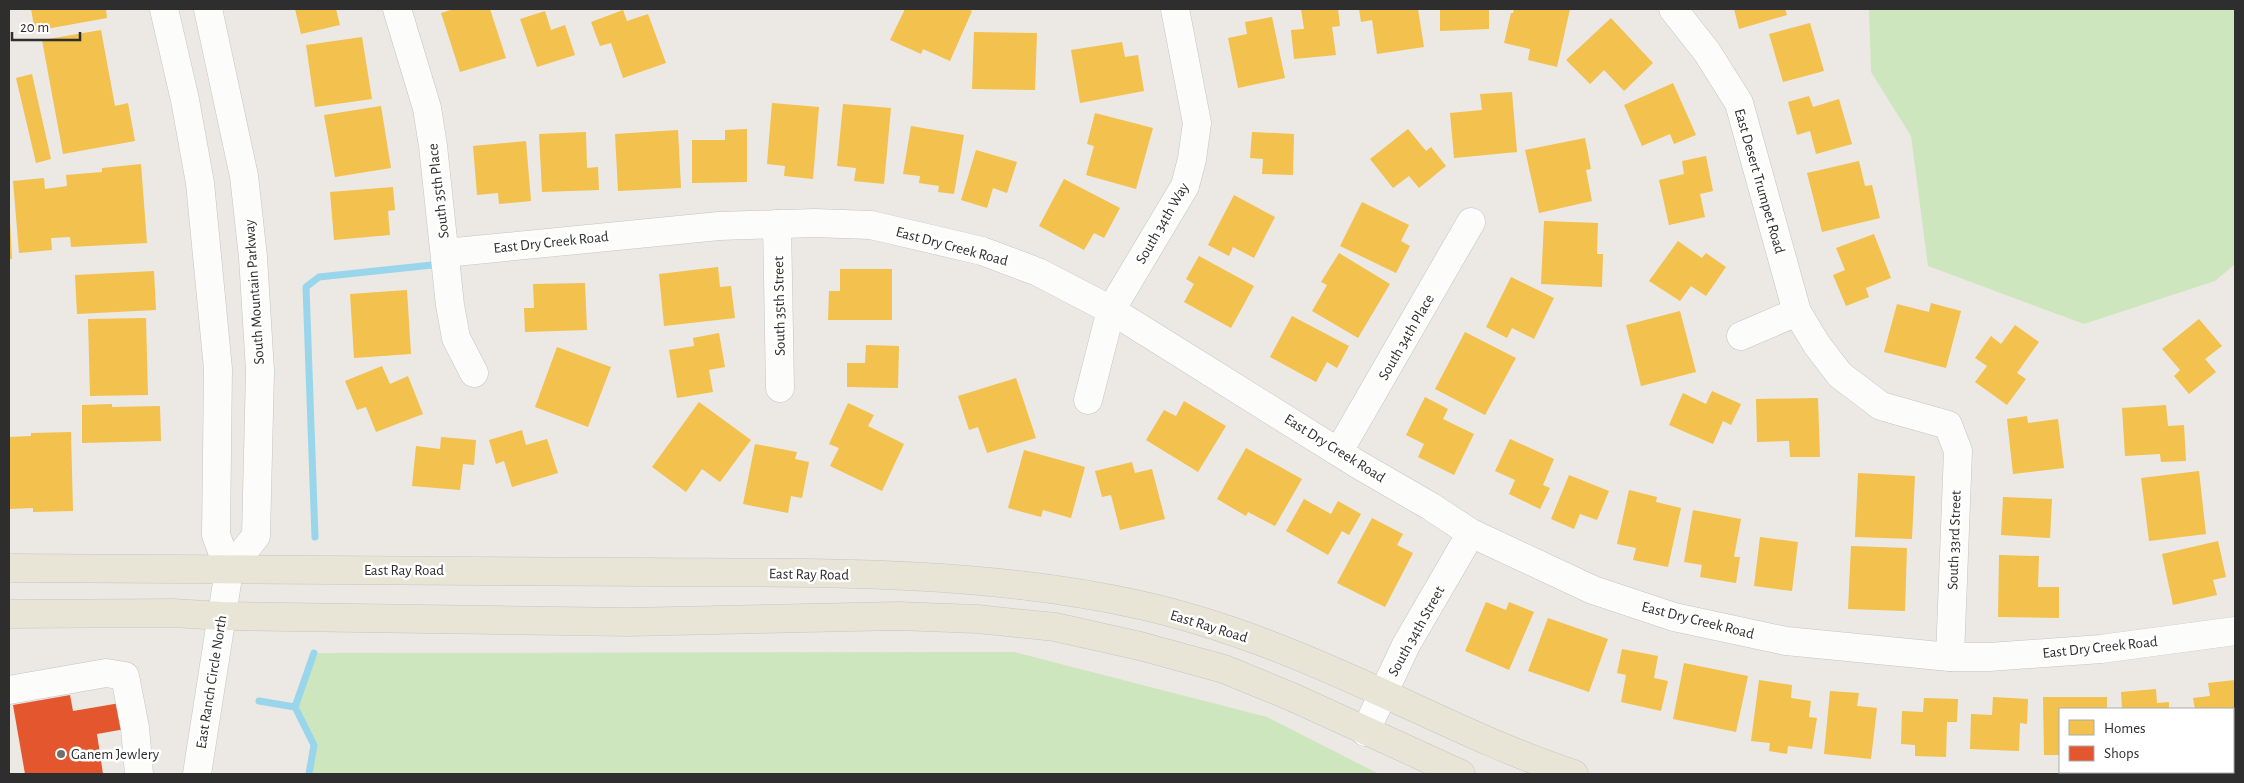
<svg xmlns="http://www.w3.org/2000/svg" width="2244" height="783" font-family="'Alegreya Sans',sans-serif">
  <rect width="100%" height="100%" fill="#ece8e4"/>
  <g fill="#cee6be">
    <path d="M1869,9H2235V264L2215,281L2084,324L1928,266L1911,136L1871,72Z"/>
    <path d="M1014,652L1267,717L1379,774H309L314,745L295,707L318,653Z"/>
  </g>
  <g fill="#f2c14e">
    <path d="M31,9H106L107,18L35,31Z"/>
    <path d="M295,9H336L340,25L301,34Z"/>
    <path d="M454,9H490L506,58L460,72L441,13Z"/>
    <path d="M905,9H967L972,11L950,61L923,49L921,54L890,40Z"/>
    <path d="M1301,9H1338L1340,26L1332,27L1336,55L1294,59L1291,30L1304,29Z"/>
    <path d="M1359,9H1418L1424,47L1377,54L1372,20L1361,22Z"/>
    <path d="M1440,9H1489V29L1440,31Z"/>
    <path d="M1514,9H1570L1557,67L1528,60L1530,49L1504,43L1511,13H1513Z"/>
    <path d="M1734,9H1785L1787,15L1739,29Z"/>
    <path d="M623,10L627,21L648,14L666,63L623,78L611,43L600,46L591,22Z"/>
    <path d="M545,11L551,30L565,25L575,55L537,67L520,19Z"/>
    <path d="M1272,17L1285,78L1238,88L1228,38L1247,34L1245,22Z"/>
    <path d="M1611,18L1653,63L1624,91L1604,70L1590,84L1566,60Z"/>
    <path d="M1810,23L1824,71L1783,82L1769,34Z"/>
    <path d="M101,30L115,106L128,103L135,141L63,154L42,40Z"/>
    <path d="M974,32L1037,33L1035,90L972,89Z"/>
    <path d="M362,37L372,99L315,107L306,45Z"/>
    <path d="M1122,42L1125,57L1138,55L1144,91L1080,103L1071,50Z"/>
    <path d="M32,74L51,159L36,163L16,78Z"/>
    <path d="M1673,83L1696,135L1674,144L1670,134L1642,146L1624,105Z"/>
    <path d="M1512,92L1517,152L1454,158L1450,113L1482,110L1480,94Z"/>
    <path d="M1809,96L1813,107L1839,99L1852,144L1816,154L1810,131L1797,135L1788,102Z"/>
    <path d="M772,103L819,107L813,179L784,176L785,166L767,164Z"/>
    <path d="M843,104L891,108L884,184L854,181L856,168L837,166Z"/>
    <path d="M381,106L391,168L335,177L324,115Z"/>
    <path d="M1095,113L1153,128L1136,189L1086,175L1094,146L1087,144Z"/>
    <path d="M911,126L964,135L954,194L938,192L939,186L919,183L920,176L903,174Z"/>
    <path d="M747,129V182L692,183V140H725V130Z"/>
    <path d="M1408,129L1426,151L1431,147L1446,166L1419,188L1409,176L1393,188L1370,159Z"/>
    <path d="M678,130L681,188L618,191L615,134Z"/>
    <path d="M586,132L587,168L598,167L599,190L542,192L539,134Z"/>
    <path d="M1252,132L1294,134L1293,175L1262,174L1263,159L1250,158Z"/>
    <path d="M1585,138L1591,169L1586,170L1592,201L1539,213L1525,150Z"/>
    <path d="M526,141L531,201L499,204L498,193L477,195L473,146Z"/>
    <path d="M976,150L1017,162L1007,193L993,188L987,208L961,200Z"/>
    <path d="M1706,156L1713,191L1700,194L1705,217L1669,225L1659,180L1684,174L1682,161Z"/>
    <path d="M1859,161L1865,186L1872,185L1880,218L1822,232L1807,173Z"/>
    <path d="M141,164L147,243L71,247L70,237L51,238L52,250L19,253L13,181L44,178L45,189L67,186L66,175L102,172V168Z"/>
    <path d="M1064,179L1120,208L1104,238L1094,233L1084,250L1039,226Z"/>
    <path d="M393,187L395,210L388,211L390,235L334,240L330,192Z"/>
    <path d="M1234,195L1275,217L1254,258L1233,247L1229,256L1208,245Z"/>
    <path d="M1362,202L1409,225L1401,241L1410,246L1396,273L1340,246Z"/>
    <path d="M9,220H10L12,259H9Z"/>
    <path d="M1544,221L1598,223L1597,254H1603L1602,287L1541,284Z"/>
    <path d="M1874,234L1891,278L1866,288L1869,297L1846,306L1833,275L1845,270L1836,248Z"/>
    <path d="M1678,241L1702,258L1706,253L1726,267L1706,296L1691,286L1680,301L1649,281Z"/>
    <path d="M1339,253L1390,284L1358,338L1312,311L1327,285L1321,282Z"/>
    <path d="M1199,256L1254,286L1231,328L1184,302L1194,284L1186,279Z"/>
    <path d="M718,267L720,287L731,286L735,318L664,326L659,274Z"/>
    <path d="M840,269H892V320H828L829,291H840Z"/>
    <path d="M154,271L156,310L77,314L75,275Z"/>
    <path d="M1511,277L1554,298L1534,339L1512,328L1507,338L1486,327Z"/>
    <path d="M585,283L587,330L525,332L524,308H534L533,284Z"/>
    <path d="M407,290L411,354L354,358L350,294Z"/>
    <path d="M1931,303L1961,311L1946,368L1884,352L1897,304L1929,312Z"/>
    <path d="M1680,311L1696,372L1641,386L1626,325Z"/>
    <path d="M1292,316L1349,346L1337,368L1327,362L1316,382L1270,357Z"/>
    <path d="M146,318L148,395L90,396L88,319Z"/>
    <path d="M2199,319L2222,346L2205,359L2216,372L2189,394L2174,376L2180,370L2162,349Z"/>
    <path d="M2015,325L2039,342L2017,373L2026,379L2007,405L1975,382L1987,366L1975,358L1991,336L2001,344Z"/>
    <path d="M1465,332L1516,358L1485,415L1435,389Z"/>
    <path d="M719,333L725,367L709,370L713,392L677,398L669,350L694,346L693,338Z"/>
    <path d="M866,345L899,346L898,388L847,387V363H865Z"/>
    <path d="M557,347L611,367L588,427L535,407Z"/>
    <path d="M382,366L390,384L408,376L423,414L376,432L366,407L357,410L345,381Z"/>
    <path d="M1016,378L1036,438L987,453L978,427L969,430L958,396Z"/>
    <path d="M1712,391L1741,404L1731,425L1723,421L1713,444L1669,425L1683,393L1706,404Z"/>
    <path d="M1425,397L1448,409L1443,419L1474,434L1454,475L1418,457L1424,444L1406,435Z"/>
    <path d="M1818,398L1820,457H1790L1789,441L1757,442L1756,399Z"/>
    <path d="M1184,401L1226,426L1198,472L1146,440L1164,410L1176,416Z"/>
    <path d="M699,402L751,440L720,482L702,469L686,492L652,467Z"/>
    <path d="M848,403L874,415L868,426L904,444L882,491L830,466L839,448L829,444Z"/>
    <path d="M112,404V407L160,406L161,441L82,443V405Z"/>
    <path d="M2166,405L2168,426L2184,425L2186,461L2161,462L2160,454L2125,456L2122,408Z"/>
    <path d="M2027,416L2028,423L2058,419L2064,468L2013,474L2007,419Z"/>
    <path d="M522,430L526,445L547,439L558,473L512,487L504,461L496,464L489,440Z"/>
    <path d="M71,432L73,511L33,512V508L9,509V437L31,436V433Z"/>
    <path d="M441,437L476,440L474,465L463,464L460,490L412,486L416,446L440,449Z"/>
    <path d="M1510,439L1554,459L1543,485L1550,488L1540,509L1509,494L1515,480L1495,471Z"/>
    <path d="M755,444L797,452L795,459L809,462L802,498L791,496L788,513L743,504Z"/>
    <path d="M1246,448L1302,479L1275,526L1248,512L1246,516L1217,499Z"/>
    <path d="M1024,450L1085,467L1071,518L1043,510L1041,517L1008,508Z"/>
    <path d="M1132,462L1135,473L1152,469L1165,519L1120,530L1111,495L1102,497L1095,471Z"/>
    <path d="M2199,471L2206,534L2149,541L2141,478Z"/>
    <path d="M1858,473L1915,476L1912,539L1855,537Z"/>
    <path d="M1569,475L1609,491L1597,520L1580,514L1574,529L1551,519Z"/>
    <path d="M1629,490L1657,497L1656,502L1681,508L1668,567L1633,560L1636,548L1617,544Z"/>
    <path d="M2003,497L2052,499L2050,538L2001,535Z"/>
    <path d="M1304,499L1331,514L1338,501L1361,514L1349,535L1342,531L1328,555L1286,531Z"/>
    <path d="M1693,510L1741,519L1734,557H1740L1736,583L1700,577L1702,565L1684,562Z"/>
    <path d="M1372,518L1403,534L1397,545L1413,553L1385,607L1337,583Z"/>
    <path d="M1760,537L1798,542L1792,591L1754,586Z"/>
    <path d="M2218,541L2226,577L2213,580L2217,595L2173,605L2162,554Z"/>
    <path d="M1851,546L1907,548L1905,611L1848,609Z"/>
    <path d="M1999,555L2039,556L2038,587H2059V618L1998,617Z"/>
    <path d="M1486,602L1506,610L1509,602L1534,612L1509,670L1465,651Z"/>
    <path d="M1548,618L1608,639L1589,692L1528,671Z"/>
    <path d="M1622,649L1658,656L1654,678L1668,681L1661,711L1621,702L1626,675L1617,673Z"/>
    <path d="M1684,663L1748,676L1736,732L1673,719Z"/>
    <path d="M1759,680L1792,685L1791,698L1811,701L1809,717L1817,718L1812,749L1788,746L1787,754L1769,751L1770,743L1751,741Z"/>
    <path d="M2235,680V742H2233V709H2195L2193,698L2210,696L2208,683Z"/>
    <path d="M2156,689L2157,703L2169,702V709H2122L2121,692Z"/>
    <path d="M1830,691L1859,693L1857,706L1877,708L1871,759L1824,754Z"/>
    <path d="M1993,697L2028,699L2027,724L2020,723L2019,751L1970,749L1971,714L1992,715Z"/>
    <path d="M2043,697H2107V709H2060V755H2044Z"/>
    <path d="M1924,698L1958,699L1957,722H1947L1946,757L1915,756V745L1901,744L1902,711L1923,712Z"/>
  </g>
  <path fill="#e4572e" d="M70,695L73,711L126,702L131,728L97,734L103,774H25L13,705Z"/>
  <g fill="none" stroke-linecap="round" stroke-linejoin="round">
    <g stroke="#99d6ec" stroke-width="7">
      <path d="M315,537L306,287L319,277L432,265"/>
      <path d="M259,701L295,707"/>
      <path d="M309,774L314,745L295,707L314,653"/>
    </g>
    <g stroke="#c5c4c5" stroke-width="29">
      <g id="minor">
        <path d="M164,9L185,100L200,183L218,369L216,535L229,570"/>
        <path d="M397,9L427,108L433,146L450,305L456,338L474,373"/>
        <path d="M1673,9L1707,52L1739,103L1797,312L1817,345L1840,375L1881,406L1948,425L1958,451L1950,657"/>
        <path d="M777,224L780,388"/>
        <path d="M445,253L719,226L814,223L871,225L982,251L1038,272L1111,310L1359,465L1430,506L1471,533L1593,590L1674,617L1786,641L1950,657H1989L2101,649L2235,631"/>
        <path d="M1741,336L1797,312"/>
        <path d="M1088,400L1111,310L1185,186L1192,159L1197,123L1175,9"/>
        <path d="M1339,451L1471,222"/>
        <path d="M9,690L106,673L125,676L135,728L139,774"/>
        <path d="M1365,732L1406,645L1471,533"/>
        <path d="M197,774L229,570L256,536L260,371L253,257L244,176L208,9"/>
      </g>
    </g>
    <g stroke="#c6c5c4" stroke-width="29">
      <g id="major">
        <path d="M9,568C220,569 432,570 644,572C809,573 978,569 1140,605C1226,624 1309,659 1389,696C1450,724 1510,753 1574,774"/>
        <path d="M9,614L173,613L222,616L628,622L898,616L977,619L1055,627L1140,646L1224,669L1292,697L1461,774"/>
      </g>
    </g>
    <use href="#minor" stroke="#fcfcfb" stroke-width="28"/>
    <use href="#major" stroke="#e8e4d6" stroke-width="28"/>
  </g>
  <circle fill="#706f6e" stroke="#fff" stroke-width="2" cx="61" cy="754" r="5"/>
  <g text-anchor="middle" stroke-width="5" stroke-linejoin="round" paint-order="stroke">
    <g font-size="15" fill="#2e2e2e" stroke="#fff">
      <text transform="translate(1760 181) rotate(74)" y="5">East Desert Trumpet Road</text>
      <text transform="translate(438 191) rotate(-97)" y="5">South 35th Place</text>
      <text transform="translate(1162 223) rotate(-60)" y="5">South 34th Way</text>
      <text transform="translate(551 242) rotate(-6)" y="5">East Dry Creek Road</text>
      <text transform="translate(952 246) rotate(15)" y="5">East Dry Creek Road</text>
      <text transform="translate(254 292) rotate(-94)" y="5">South Mountain Parkway</text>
      <text transform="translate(779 306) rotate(-91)" y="5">South 35th Street</text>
      <text transform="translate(1406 337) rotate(-60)" y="5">South 34th Place</text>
      <text transform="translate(1335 448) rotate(32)" y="5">East Dry Creek Road</text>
      <text transform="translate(1954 540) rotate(-88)" y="5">South 33rd Street</text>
      <text x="404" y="575">East Ray Road</text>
      <text transform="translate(809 574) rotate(1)" y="5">East Ray Road</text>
      <text transform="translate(1698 620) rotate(14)" y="5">East Dry Creek Road</text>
      <text transform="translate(1209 626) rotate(17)" y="5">East Ray Road</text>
      <text transform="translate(1416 631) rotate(-61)" y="5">South 34th Street</text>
      <text transform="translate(2100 647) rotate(-6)" y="5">East Dry Creek Road</text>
      <text transform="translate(211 682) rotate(-81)" y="5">East Ranch Circle North</text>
    </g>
    <g font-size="15" fill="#2e2e2e" stroke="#fff" text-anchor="start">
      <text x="71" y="759">Ganem Jewlery</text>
    </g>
  </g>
  <rect width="2244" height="783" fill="none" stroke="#2e2e2e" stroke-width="20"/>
  <rect x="2059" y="708" width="175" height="65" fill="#ffffff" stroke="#ababab"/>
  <rect x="2069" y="720" width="25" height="15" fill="#f2c14e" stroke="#ababab"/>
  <text x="2104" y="733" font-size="15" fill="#2e2e2e">Homes</text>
  <rect x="2069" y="746" width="25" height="15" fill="#e4572e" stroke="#ababab"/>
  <text x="2104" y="758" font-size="15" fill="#2e2e2e">Shops</text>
  <path d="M12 32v8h68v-8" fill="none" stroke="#2e2e2e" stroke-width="2.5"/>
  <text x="20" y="32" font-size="15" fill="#2e2e2e" stroke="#ffffff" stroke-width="4" paint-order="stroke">20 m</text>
</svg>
